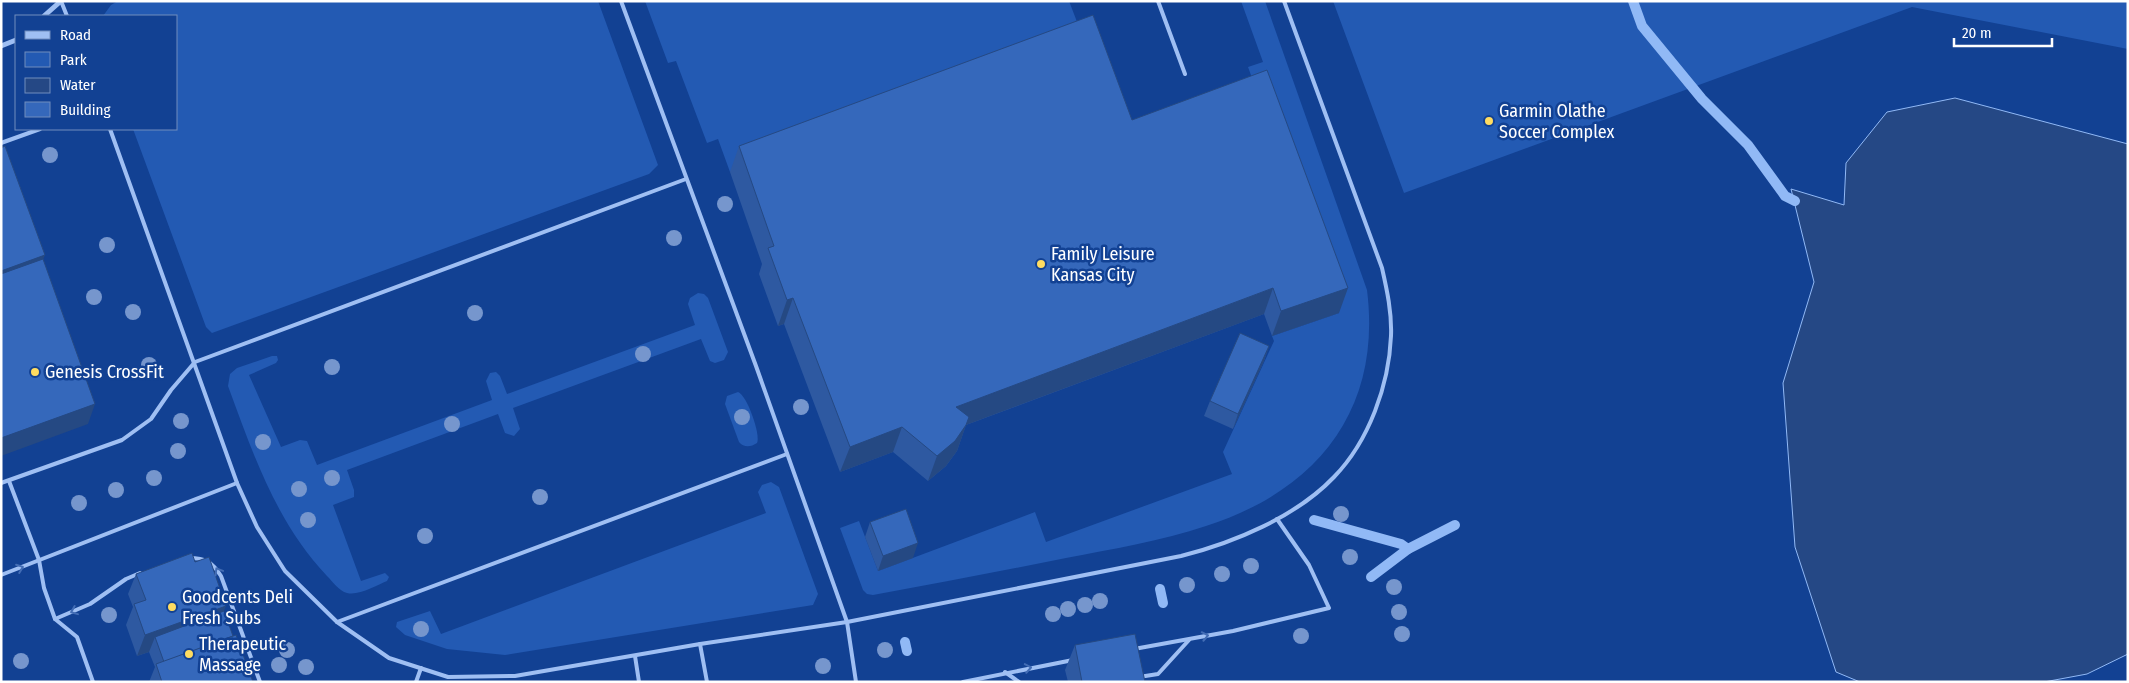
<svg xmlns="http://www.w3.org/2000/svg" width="2129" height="683" font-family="'Fira Sans Condensed',sans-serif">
  <rect width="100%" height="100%" fill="#124193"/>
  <g fill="#235ab3">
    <path d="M118,1H598L658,165L649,174L212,333L206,327L133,129H176V16H103L111,5Z"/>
    <path d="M645,1H1069L1084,40L730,172L718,139L707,143L676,61L668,63Z"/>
    <path d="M1241,1H1265L1367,290C1382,409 1318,490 1206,526C1162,541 1112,549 1066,558C1002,571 937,583 873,595L867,594L863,590L840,528L859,521L878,571L1035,512L1046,542L1232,474L1223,452L1274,341L1272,336L1339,313L1248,67L1263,62Z"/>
    <path d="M1333,1H2128V49L1912,7L1404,193Z"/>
    <path d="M698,293L704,294L708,298L728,352L724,360L715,363L710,361L701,339L513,408L520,429L514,436L505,433L498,414L347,470L354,490V497L333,505L361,581L385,573L389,577L387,581C377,585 359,596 347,593C339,591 333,582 327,576C276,522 253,454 228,386L230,374L237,368L272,356H277L278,360L276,363L249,375L281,447L300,440L307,441L317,465L492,400L486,381L490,373L496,372L500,376L507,394L695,325L688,304L690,298Z"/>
    <path d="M738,392C747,395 761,435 757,443C751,447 744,448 739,442L725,404L727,396Z"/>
    <path d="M771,482L779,487L818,594L813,605L505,655L447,649L405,635L396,627L397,622L430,611L441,634L766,513L758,492L762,485Z"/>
  </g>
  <path fill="#254885" stroke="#91b9f6" d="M1955,98L2128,144V654L2087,674L2044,682H1860L1836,672L1795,547L1783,383L1814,282L1791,189L1844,205L1846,163L1887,112Z"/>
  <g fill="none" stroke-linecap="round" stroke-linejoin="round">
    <g stroke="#91b9f6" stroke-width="10">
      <path d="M1633,1L1642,26L1702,99L1748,145L1785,196L1795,201"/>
      <path d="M1314,520L1401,544L1408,549"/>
      <path d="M1371,577L1408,549L1455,525"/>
      <path d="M1160,589L1163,603"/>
      <path d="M905,642L907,651"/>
    </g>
    <g stroke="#9fbff3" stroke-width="4">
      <path d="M61,1L67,16"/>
      <path d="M621,1L756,366L847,622L856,682"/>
      <path d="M1158,1L1185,74"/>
      <path d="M110,129L237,483L257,527L285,571L337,622L389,658L448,677L515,676L700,644L847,622L1181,556C1233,543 1296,517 1334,477C1369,441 1389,385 1391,336C1392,313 1387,290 1382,268L1284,1"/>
      <path d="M1,143L40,129"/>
      <path d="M9,481L39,560L44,588L55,619L77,637L93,682"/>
      <path d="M1,483L122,440L151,419L171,390L195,362L686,179"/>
      <path d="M189,558C206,558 212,562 221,576L260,682"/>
      <path d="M1,575L237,483"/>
      <path d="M55,619L90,604L126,579L140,573"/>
      <path d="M337,622L787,454"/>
      <path d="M700,644L707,682"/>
      <path d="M1134,649L1233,631L1329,608L1309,565L1277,519"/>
      <path d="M635,656L639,682"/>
      <path d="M1005,672L1019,682"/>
      <path d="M1139,677L1158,674L1189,640"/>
      <path d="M416,682L421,668"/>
      <path d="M963,682L1073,660"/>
    </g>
    <g stroke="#9fbff3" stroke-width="5">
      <path d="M44,16L61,1"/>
      <path d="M1,46L16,40"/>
    </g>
  </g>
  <g fill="#7696cd">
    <circle cx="50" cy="155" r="8"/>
    <circle cx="725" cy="204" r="8"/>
    <circle cx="674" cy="238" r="8"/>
    <circle cx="107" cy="245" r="8"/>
    <circle cx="94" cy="297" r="8"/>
    <circle cx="133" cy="312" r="8"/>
    <circle cx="475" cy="313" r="8"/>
    <circle cx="643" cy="354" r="8"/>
    <circle cx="149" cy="365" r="8"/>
    <circle cx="332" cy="367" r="8"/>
    <circle cx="801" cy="407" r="8"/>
    <circle cx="742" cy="417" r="8"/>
    <circle cx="181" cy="421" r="8"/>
    <circle cx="452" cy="424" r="8"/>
    <circle cx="263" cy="442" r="8"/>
    <circle cx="178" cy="451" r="8"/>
    <circle cx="154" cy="478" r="8"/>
    <circle cx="332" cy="478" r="8"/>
    <circle cx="299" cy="489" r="8"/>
    <circle cx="116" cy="490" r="8"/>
    <circle cx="540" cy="497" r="8"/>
    <circle cx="79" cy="503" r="8"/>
    <circle cx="1341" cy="514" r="8"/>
    <circle cx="308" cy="520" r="8"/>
    <circle cx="425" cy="536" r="8"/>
    <circle cx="1350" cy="557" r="8"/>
    <circle cx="1251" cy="566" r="8"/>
    <circle cx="1222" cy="574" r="8"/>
    <circle cx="1187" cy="585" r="8"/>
    <circle cx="1394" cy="587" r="8"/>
    <circle cx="1100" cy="601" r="8"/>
    <circle cx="1085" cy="605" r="8"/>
    <circle cx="1068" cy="609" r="8"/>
    <circle cx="1399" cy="612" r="8"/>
    <circle cx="1053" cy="614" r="8"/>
    <circle cx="109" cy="615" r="8"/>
    <circle cx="421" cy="629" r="8"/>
    <circle cx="1402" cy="634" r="8"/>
    <circle cx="1301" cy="636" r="8"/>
    <circle cx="287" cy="650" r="8"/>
    <circle cx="885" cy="650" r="8"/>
    <circle cx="21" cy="661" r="8"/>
    <circle cx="279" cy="665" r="8"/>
    <circle cx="823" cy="666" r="8"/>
    <circle cx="306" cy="667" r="8"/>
  </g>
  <g fill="#2e59a1">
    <path d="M1132,120L1339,313L1272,336L1264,314L966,425L957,451L946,466L928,481L893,452L840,472L784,324L778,326L759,274L762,264L730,172L739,146Z"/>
    <path d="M1269,346L1264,361L1233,429L1204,416L1210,401Z"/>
    <path d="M870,522L913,558L878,571L865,537Z"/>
    <path d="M195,562L224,611L233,636L253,682H149L155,667L149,652L137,656L126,625L133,607L128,594L136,574Z"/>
    <path d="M1075,645L1145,682H1068L1065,670Z"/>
  </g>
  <g fill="#254983">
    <path d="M45,255L35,280L1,292V271Z"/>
    <path d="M1273,288L1264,314L947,432L956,407Z"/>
    <path d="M1348,288L1339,313L1272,336L1281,311Z"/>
    <path d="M793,298L784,324L778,326L787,300Z"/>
    <path d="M1269,346L1264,361L1233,429L1238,414Z"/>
    <path d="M95,404L88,424L1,456V438Z"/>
    <path d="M966,425L957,451L946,466L928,481L937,456Z"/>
    <path d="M902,427L893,452L840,472L850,447Z"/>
    <path d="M918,543L913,558L878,571L883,556Z"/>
    <path d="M226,606L218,626L155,637L149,652L137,656L145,635Z"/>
  </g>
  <g fill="#3568bb" stroke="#254983">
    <path d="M1093,15L1132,120L1267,70L1348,288L1281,311L1273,288L956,407L969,417L966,425L955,441L937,456L902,427L850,447L793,298L787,300L768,248L774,246L769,232L739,146Z"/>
    <path d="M5,146L45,255L1,271V148Z"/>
    <path d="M43,259L95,404L1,438V274Z"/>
    <path d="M1240,333L1269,346L1238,414L1210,401Z"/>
    <path d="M906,509L918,543L883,556L870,522Z"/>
    <path d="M192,553L195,562L209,557L226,606L145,635L134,604L146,600L136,574Z"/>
    <path d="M224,611L233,636L164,662L155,637Z"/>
    <path d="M1135,634L1145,682H1082L1075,645Z"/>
    <path d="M236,635L253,682H162L156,664Z"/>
  </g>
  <defs><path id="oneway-chevron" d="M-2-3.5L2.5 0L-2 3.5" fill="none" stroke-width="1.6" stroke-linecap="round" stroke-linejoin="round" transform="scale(1.25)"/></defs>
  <g stroke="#436db5">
    <use href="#oneway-chevron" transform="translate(20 568) rotate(-21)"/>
    <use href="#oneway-chevron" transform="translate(218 571) rotate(-121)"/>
    <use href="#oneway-chevron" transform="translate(74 611) rotate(158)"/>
    <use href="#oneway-chevron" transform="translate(1205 636) rotate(-11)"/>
    <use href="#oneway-chevron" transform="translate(1028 668) rotate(-10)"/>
  </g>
  <g fill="#ffdc61" stroke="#124193" stroke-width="2">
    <circle cx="1489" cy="121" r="5"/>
    <circle cx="1041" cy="264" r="5"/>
    <circle cx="35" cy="372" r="5"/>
    <circle cx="172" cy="607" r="5"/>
    <circle cx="189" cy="654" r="5"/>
  </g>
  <g text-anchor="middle" stroke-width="5" stroke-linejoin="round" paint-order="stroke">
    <g font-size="18" fill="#fff" stroke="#124193" text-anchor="start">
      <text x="1499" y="117">Garmin Olathe<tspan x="1499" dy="21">Soccer Complex</tspan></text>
      <text x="1051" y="260">Family Leisure<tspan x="1051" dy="21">Kansas City</tspan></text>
      <text x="45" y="378">Genesis CrossFit</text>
      <text x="182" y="603">Goodcents Deli<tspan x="182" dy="21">Fresh Subs</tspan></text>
      <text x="199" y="650">Therapeutic<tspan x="199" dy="21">Massage</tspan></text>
    </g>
  </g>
  <rect width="2129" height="683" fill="none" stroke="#ffffff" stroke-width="5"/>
  <rect x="15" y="15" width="162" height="115" fill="#124193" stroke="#718dbe"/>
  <rect x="25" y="31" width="25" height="8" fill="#9fbff3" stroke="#718dbe"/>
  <text x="60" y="40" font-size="15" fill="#ffffff">Road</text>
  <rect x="25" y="52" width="25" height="15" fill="#235ab3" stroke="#718dbe"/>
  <text x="60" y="65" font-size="15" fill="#ffffff">Park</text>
  <rect x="25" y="78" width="25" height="15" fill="#254885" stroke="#718dbe"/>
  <text x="60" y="90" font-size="15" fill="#ffffff">Water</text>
  <rect x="25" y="102" width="25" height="15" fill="#3568bb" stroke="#718dbe"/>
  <text x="60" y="115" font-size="15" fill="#ffffff">Building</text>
  <path d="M1954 38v8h98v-8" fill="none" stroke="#ffffff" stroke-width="2.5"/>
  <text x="1962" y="38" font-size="15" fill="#ffffff" stroke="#124193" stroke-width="4" paint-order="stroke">20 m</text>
</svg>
